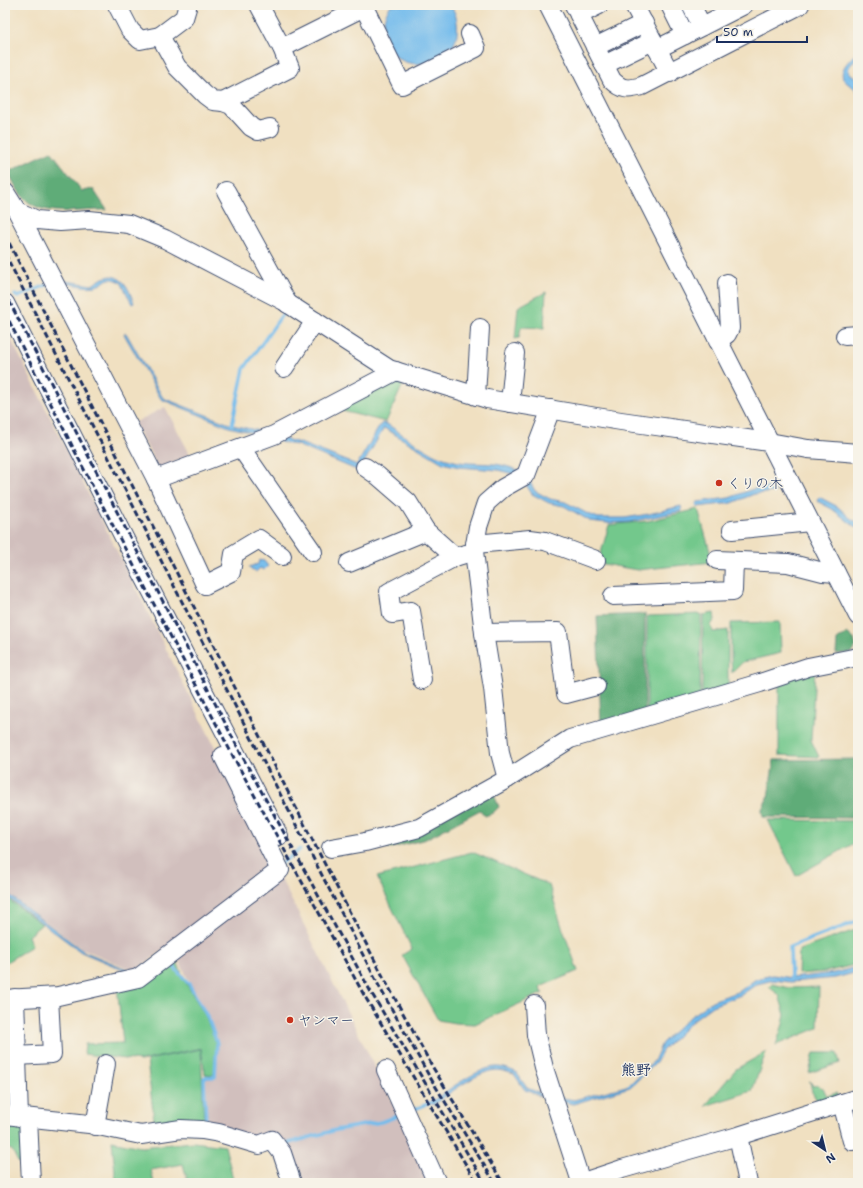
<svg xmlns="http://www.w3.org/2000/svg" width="863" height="1188" font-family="'Shantell Sans','Klee One',sans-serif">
  <rect width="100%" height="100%" fill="#f7f3e8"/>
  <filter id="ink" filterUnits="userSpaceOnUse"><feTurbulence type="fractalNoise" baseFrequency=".025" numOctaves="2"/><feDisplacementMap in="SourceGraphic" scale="8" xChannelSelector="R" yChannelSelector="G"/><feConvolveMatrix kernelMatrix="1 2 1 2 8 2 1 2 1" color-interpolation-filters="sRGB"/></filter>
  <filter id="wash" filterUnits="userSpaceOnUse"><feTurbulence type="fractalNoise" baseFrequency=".012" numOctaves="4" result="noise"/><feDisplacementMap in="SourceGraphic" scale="16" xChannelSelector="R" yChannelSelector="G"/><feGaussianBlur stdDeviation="0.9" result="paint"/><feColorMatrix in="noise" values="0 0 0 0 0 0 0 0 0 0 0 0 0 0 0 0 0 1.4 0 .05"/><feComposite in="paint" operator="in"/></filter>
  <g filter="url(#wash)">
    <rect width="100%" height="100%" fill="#f0e0c1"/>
    <g fill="#d1bfbd">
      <path d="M5,327L431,1179L424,1183H296L265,1140L207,1126L206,1078L216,1077L218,1042L211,1021L190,983L171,944L135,971L81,948L14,898L5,889Z"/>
      <path d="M165,407L190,454L160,470L134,423Z"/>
    </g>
    <g fill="#73c88c" stroke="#477c75">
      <path d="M546,292L544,328L521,327L519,338L515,339L518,307Z"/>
      <path d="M391,378L404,382L386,422L338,410Z"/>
      <path d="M698,509L713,562L637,570L598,563L609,525L648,521Z"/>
      <path d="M714,613L715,620L711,625L713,632L728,630V686L702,694L703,615Z"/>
      <path d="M701,614L700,696L647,713V616Z"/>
      <path d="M780,622L781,653L743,662L732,673L731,657V623Z"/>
      <path d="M815,670L811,740L819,757L779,755V681Z"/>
      <path d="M768,820L858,821V841L796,876Z"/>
      <path d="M472,852L549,885L561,924L578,971L540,987L543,993L475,1024L455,1023L438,1020L402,955L412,949L377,877Z"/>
      <path d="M5,897L42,924L28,936L32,946L5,963Z"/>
      <path d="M858,929V946L854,947L858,964L825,972L798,974L799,950Z"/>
      <path d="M174,954L185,981L206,1017L216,1043L214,1075L205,1074L201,1048L141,1061L84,1054L85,1044L123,1043L117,985Z"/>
      <path d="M772,984L790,988L819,987L818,1028L776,1045L783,1024L785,1015L779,995L769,987Z"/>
      <path d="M201,1049L204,1126L155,1129L147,1060Z"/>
      <path d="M766,1052L752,1091L705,1106L736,1069Z"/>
      <path d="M814,1053H837L840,1063L809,1073Z"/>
      <path d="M810,1081L813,1086L818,1085L821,1089L823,1088L827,1096L836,1093L838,1096L818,1102L812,1092Z"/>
      <path d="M5,1118L25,1120L29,1165L18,1162L12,1150L5,1148Z"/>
      <path d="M112,1141L141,1147L193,1142L225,1146L234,1183H188L183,1164L151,1170L154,1183H116Z"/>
    </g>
    <g fill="#5eac78" stroke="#3c6e6b">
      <path d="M51,151L82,191L93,189L107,210C84,209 45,218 26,200C18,193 13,181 8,172Z"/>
      <path d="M645,614V714L601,727L597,616Z"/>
      <path d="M847,633L854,639L856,647L851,653L836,654L837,640Z"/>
      <path d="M858,759V818L763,817L762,809L768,797L774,760Z"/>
      <path d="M492,790L499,807L493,813L485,816L480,810L426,839L388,849L383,842Z"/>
    </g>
    <g fill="#74bcec" stroke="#4876a5">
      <path d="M391,5H450C461,18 460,45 445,55C429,66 404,69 391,51C389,48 388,43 387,40C382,27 382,17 391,5Z"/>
      <path d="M858,51C858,58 851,63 848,69L850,73L858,80V93C854,86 852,87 847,83C834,72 851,59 858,51Z"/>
      <path d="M111,276C126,278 129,291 134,303L132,304L121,282C104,274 107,284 95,286C85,288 74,284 65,283L66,281L92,285L103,278Z"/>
      <path d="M126,333L163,398L232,425L260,431L259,434L229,427L161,399L124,334Z"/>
      <path d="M382,423L387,424C408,438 430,456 454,461C467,464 481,463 493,464C501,464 512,468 520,471L517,475L498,470L459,467L443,463L384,428L359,471L297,445L280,442L281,438L300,443L357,465L379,427Z"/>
      <path d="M529,480L535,491L550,499L565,502L586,513L598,518H625L649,514L681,506L682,511L629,522L607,523L590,521L564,506L549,503L532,494L525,483Z"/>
      <path d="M775,487V492L754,494L732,503L697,507L696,503L698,502L729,498L753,489Z"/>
      <path d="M819,497L838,507L850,518L858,523V529L832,509L817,501Z"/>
      <path d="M259,560L262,561L263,560L268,566L264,570L260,568L256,572L251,570L249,567L258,564Z"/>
      <path d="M5,890L13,898L83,951L136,973V975L81,952L10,899L5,894Z"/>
      <path d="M858,967V972L835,978L791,982L773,980L757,984L741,995L712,1006L693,1020L662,1051L656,1063L630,1087L573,1104L543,1097L525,1090L514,1074C508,1072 501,1070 495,1070C477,1072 448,1094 433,1105L431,1102C446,1092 479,1066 498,1067C504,1067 510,1070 516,1072L527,1088L542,1094L574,1100L626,1086L631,1083L654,1061L662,1043L691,1016L712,1001L740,991L756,979L773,975L791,978L811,976L834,973Z"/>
    </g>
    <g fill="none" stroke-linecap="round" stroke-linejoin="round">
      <g stroke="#74bcec" stroke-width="3.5">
        <path d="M15,295L18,297L49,284"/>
        <path d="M232,425L244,369L284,312"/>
        <path d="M282,863L300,849"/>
        <path d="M174,967L189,984L208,1018L217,1043L215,1077H205L204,1079L206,1125"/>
        <path d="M791,978L790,947L858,921"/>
        <path d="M410,1111L435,1101"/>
        <path d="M282,1145L336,1130L381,1122L400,1115"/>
      </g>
    </g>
  </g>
  <g filter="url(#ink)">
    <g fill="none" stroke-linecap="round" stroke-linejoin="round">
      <g stroke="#3b4a6d" stroke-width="20">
        <g id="minor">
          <path d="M117,5L130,30L140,40L160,36L177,67L205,95L213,101L223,102L231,105L251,127L258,131L270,128"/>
          <path d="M548,5L858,616"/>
          <path d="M574,5L612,80C622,90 628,90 642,86L800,5"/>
          <path d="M634,5L670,73"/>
          <path d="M670,5L685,35"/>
          <path d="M691,5L702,26"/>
          <path d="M579,15L599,5"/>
          <path d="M160,36L184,18L187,8L186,5"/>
          <path d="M595,47L644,23"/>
          <path d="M282,48L364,7L402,85L476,48L470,34"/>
          <path d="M657,49L744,5"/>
          <path d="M604,65L653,41"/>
          <path d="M223,102L290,68L282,48L259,5"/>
          <path d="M226,191L288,304"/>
          <path d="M5,192L17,211L37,220L60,222L89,220L129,224L165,239L284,301L389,369L487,399L621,421L769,442L808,449L858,453"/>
          <path d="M17,211L156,479L274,435L396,371"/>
          <path d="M5,303L141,571L279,836"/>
          <path d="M845,336L858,335"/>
          <path d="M718,341L727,334L730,328L727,283"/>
          <path d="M284,368L315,321"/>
          <path d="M476,396L480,328"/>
          <path d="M510,403L515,353"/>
          <path d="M241,448L313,552"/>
          <path d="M365,467L378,476L408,502L426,531L455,557L465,554"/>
          <path d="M156,479L205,585L231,572L234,554L259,539L282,556"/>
          <path d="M732,530L810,522"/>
          <path d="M475,544L530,539L545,541L596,560"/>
          <path d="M717,560L788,563L823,572L836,573"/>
          <path d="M349,563L426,531"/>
          <path d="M613,596L733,591L734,561"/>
          <path d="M484,633L558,632L566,694L596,686"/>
          <path d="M422,680L411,611L392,614L389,592L455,557"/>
          <path d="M507,779L500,753L493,688L484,633L474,551L478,527L486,503L503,488L526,475L551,409"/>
          <path d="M331,848L365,842L419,828L507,779L570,739L760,683L808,667L858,657"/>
          <path d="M15,998L19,1117"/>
          <path d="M5,999L58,996L138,978L280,870L223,756"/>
          <path d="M534,1005L536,1035L544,1068L581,1182"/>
          <path d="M17,1056L52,1054L49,997"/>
          <path d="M386,1070L437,1183"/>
          <path d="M842,1103L852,1141"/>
          <path d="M5,1115L89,1124L141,1135L181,1129L202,1130L219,1133L259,1145L272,1140L282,1153L292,1183"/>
          <path d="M28,1118L31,1183"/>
          <path d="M95,1126L106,1064"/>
          <path d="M738,1136L748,1183"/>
          <path d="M580,1183L622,1169L738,1136L858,1098"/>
        </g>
      </g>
      <use href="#minor" stroke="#fff" stroke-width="18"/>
      <g stroke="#1b2f5e" stroke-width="3" stroke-dasharray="6 3" stroke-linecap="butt">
        <path d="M5,235L318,851L387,984L432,1066L503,1183"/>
        <path d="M5,254L257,749L380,988L428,1074L495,1183"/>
        <path d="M5,293L241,754L372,994L485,1183"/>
        <path d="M5,313L95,491L234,758L364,995L477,1183"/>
      </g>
    </g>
  </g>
  <g fill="#c8321e" stroke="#f7f3e8" stroke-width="1.5">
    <circle cx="719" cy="483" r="4"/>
    <circle cx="290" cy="1020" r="4"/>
  </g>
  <g text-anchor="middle" stroke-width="3" stroke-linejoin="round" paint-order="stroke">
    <g font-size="14" fill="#1b2f5e" stroke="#f7f3e8" text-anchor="start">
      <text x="727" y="488">くりの木</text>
      <text x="298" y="1025">ヤンマー</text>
    </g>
    <g font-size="15" font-weight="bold" fill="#1b2f5e" stroke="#f7f3e8">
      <text x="636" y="1075">熊野</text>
    </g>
  </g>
  <rect width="863" height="1188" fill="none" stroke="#f7f3e8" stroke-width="20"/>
  <g transform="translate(825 1150) rotate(145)" stroke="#f7f3e8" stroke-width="3" paint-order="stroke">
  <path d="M0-3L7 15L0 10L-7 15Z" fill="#1b2f5e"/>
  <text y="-6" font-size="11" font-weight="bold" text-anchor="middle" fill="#1b2f5e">N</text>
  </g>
  <path d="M717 36v6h90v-6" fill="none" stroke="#1b2f5e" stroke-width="2"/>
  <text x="723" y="36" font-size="12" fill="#1b2f5e" stroke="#f7f3e8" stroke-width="3" paint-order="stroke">50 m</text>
</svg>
